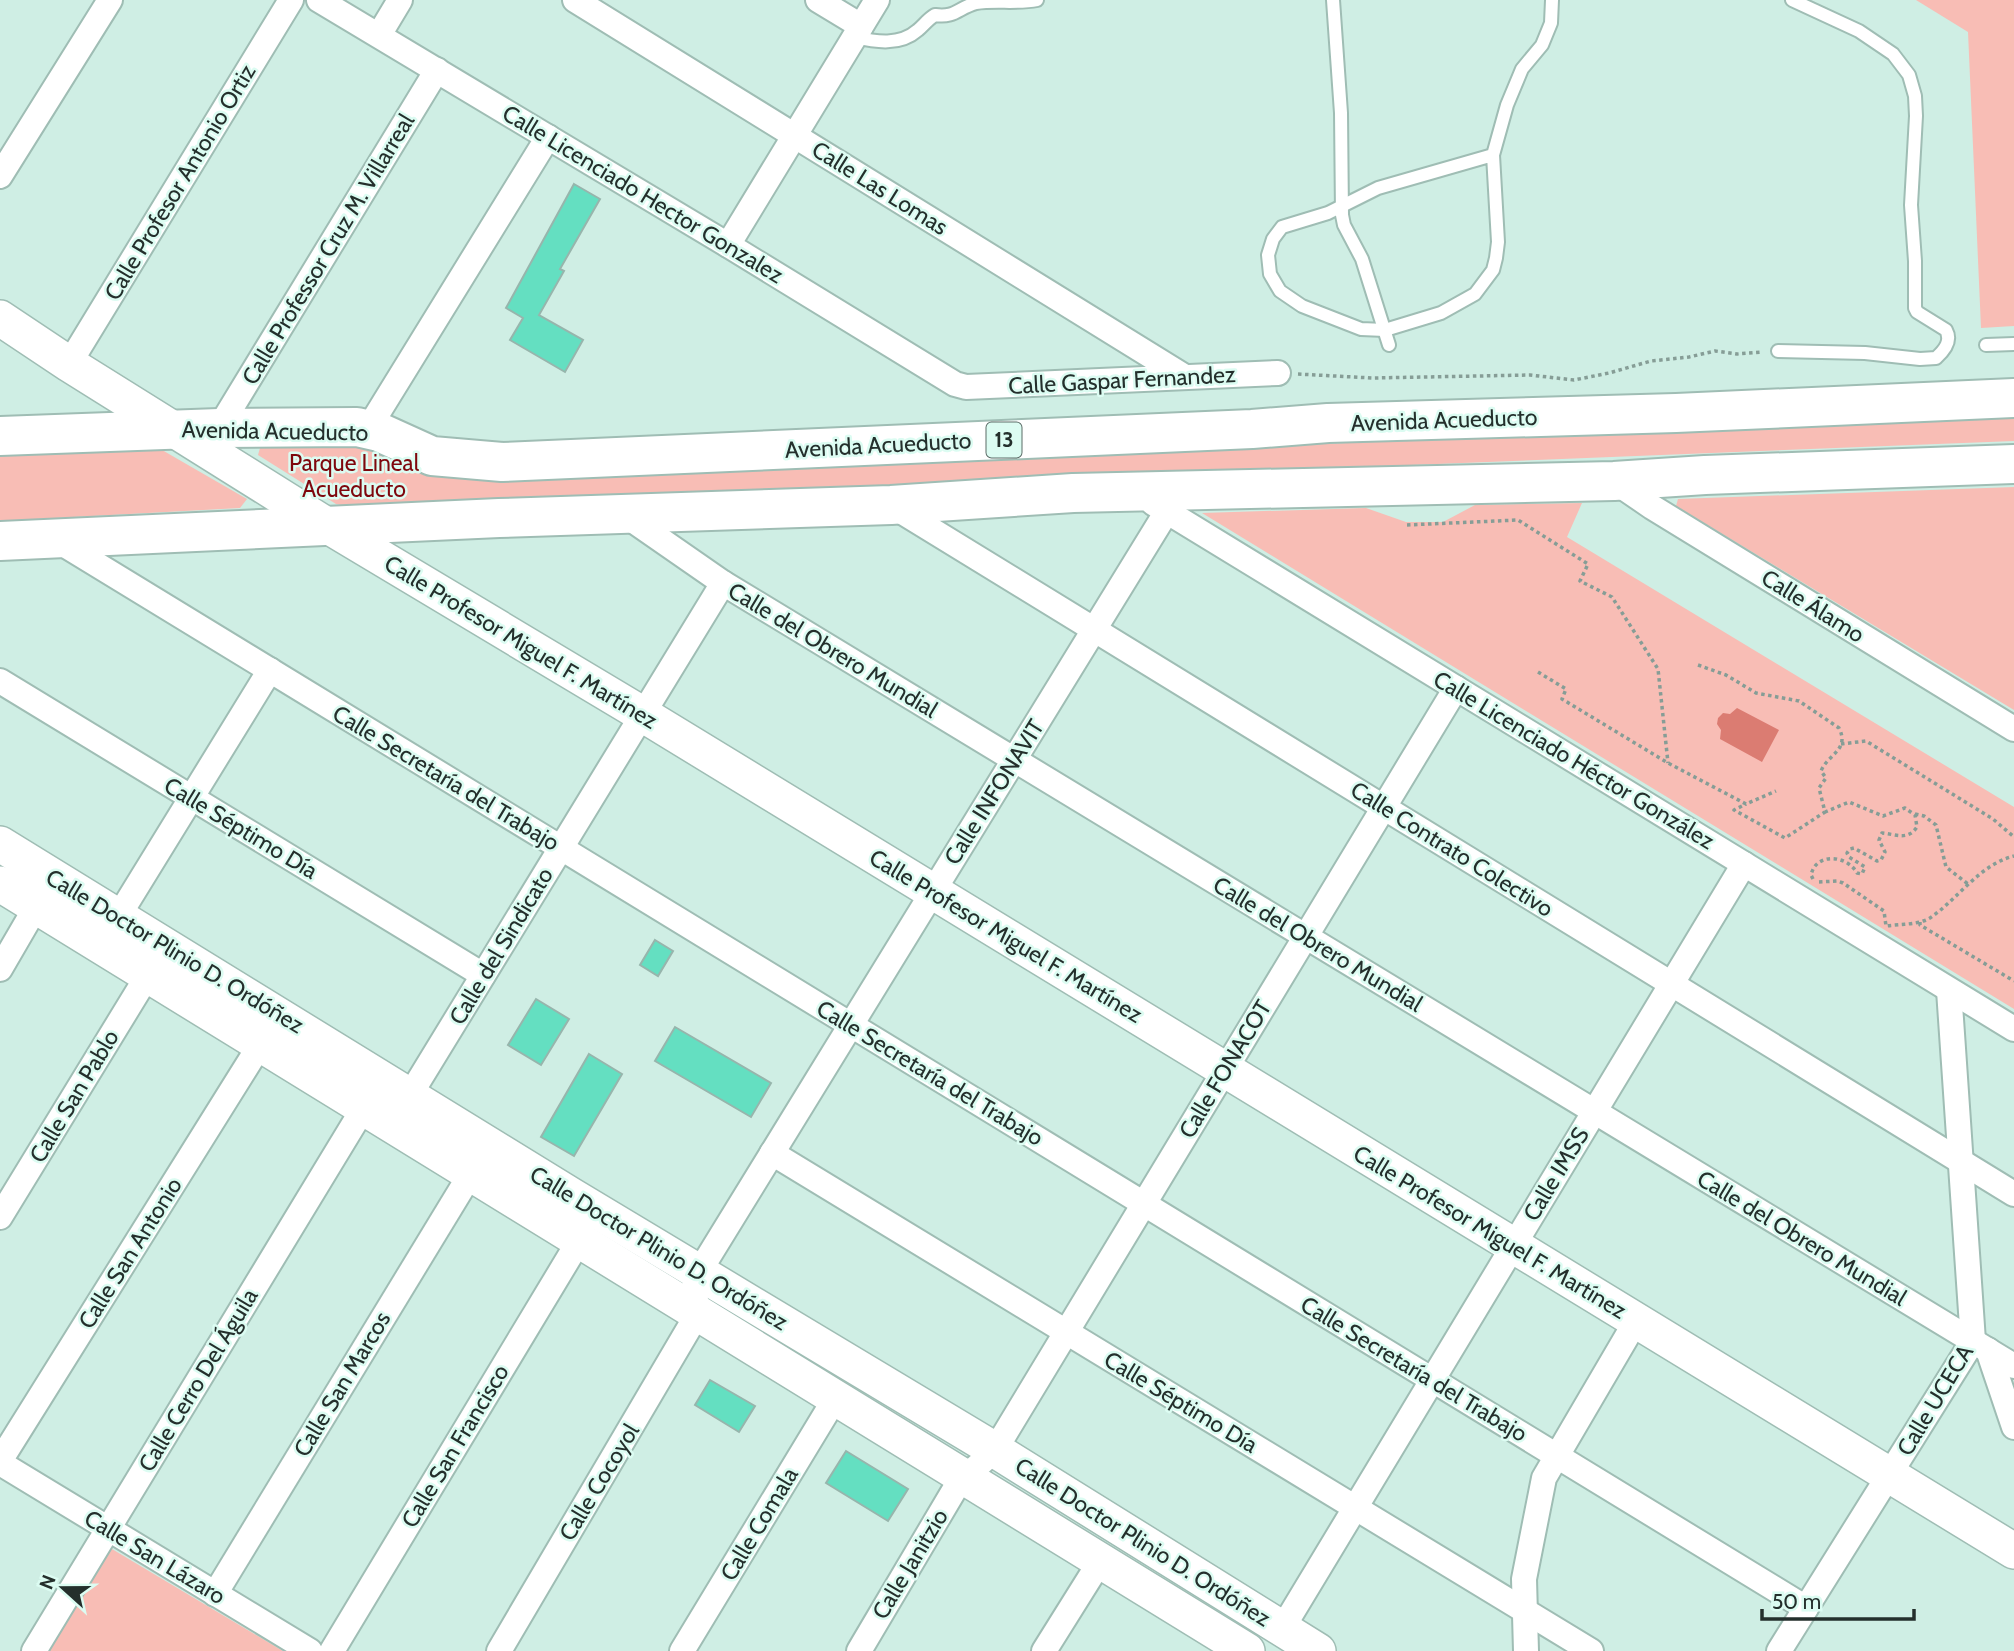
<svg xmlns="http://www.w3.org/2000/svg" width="2014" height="1651" font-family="Cabin,sans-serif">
  <rect width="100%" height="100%" fill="#cfeee4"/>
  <g fill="#f8bdb5">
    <path d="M1916,0H2014V326L1981,328L1968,32Z"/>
    <path d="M2014,417V441L352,507L336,504L258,455L260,448L339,445L369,447L429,474L443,477H469Z"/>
    <path d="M155,448L162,450L247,499L240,508L0,521V455Z"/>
    <path d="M2014,487V710L1676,506L1678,499Z"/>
    <path d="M1582,503L1567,537L2014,807V1009L1202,513L1366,508L1406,522H1443L1475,505Z"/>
    <path d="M112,1549L283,1651H45Z"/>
  </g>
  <path fill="#db7c72" d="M1737,708L1779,730L1762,762L1720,739L1721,730L1717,724L1718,718L1723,713L1730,714Z"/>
  <g fill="#64dfc1" stroke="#97b5ac" stroke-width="2">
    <path d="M574,184L600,199L560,269L564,271L539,315L583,340L565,372L510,340L523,318L506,308Z"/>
    <path d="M655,940L673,951L658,976L640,965Z"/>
    <path d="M536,999L569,1019L541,1065L508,1045Z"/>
    <path d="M675,1027L771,1083L751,1117L655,1061Z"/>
    <path d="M589,1054L622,1074L574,1156L541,1137Z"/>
    <path d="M710,1380L755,1406L739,1432L695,1405Z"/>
    <path d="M846,1451L908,1489L888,1521L826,1483Z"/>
  </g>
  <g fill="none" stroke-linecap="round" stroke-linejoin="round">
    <g stroke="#9fbdb4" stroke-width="16">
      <g id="lane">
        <path d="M1333,0L1341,113L1342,215L1344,225L1362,259L1389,345"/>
        <path d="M854,37C876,42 900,46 918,30C924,25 928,19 935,15C955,18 958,8 976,3C996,0 1017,4 1037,0"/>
        <path d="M1493,155L1378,188L1328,213L1282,227L1273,239L1268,255L1270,274L1280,291L1302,306L1361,329L1385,330L1441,313L1475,294L1493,270L1496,258L1498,242L1493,155L1507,105L1522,69L1542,45L1551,23L1552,0"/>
        <path d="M1986,345L2014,344"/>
        <path d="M1778,351L1865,353L1920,359L1936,358C1945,350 1952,341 1946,330L1917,312L1915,308V261L1911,205L1916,116L1915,96L1909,75L1893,54L1859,31L1792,0"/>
      </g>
    </g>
    <g stroke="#9fbdb4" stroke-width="28">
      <g id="street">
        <path d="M319,0L728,245L955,384L966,387L1278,373"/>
        <path d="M575,0L1185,377"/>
        <path d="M818,0L861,26"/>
        <path d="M379,35L400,0"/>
        <path d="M0,176L110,0"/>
        <path d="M728,245L877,0"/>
        <path d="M69,364L291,0"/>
        <path d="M219,428L437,70"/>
        <path d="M368,429L548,137"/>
        <path d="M1614,481L1652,507L2014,729"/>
        <path d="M1153,503L2014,1029"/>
        <path d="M891,505L2014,1194"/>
        <path d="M625,515L723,583L2014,1366"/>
        <path d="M55,539L1806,1608"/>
        <path d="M0,681L483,975"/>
        <path d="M118,917L270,670"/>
        <path d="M0,969L36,907"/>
        <path d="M402,1108L723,583"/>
        <path d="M772,1153L1591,1651"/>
        <path d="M0,1217L148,975"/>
        <path d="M1988,1350L2014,1427"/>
        <path d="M0,1461L260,1045"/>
        <path d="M0,1463L310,1651"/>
        <path d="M215,1594L470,1175"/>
        <path d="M1282,1629L1744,864"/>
        <path d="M34,1651L363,1109"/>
        <path d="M332,1651L579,1241"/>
        <path d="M499,1651L698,1313L694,1287L699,1272L1180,490"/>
        <path d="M682,1651L836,1397"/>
        <path d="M859,1651L962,1477L972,1471L995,1450L1456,688"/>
        <path d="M1044,1651L1101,1560"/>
        <path d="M1526,1651L1524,1579L1544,1478L1636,1321"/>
        <path d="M1779,1651L1973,1341L1949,990"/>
      </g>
    </g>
    <g stroke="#9fbdb4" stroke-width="38">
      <g id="secondary">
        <path d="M0,318L69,364L328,526L642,714L2014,1551"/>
        <path d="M0,844L572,1196L995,1450L1318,1651"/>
        <path d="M0,884L1247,1651"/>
      </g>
    </g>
    <g stroke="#9fbdb4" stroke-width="42">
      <g id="primary">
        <path d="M0,436L219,428L357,427L379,432L432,456L502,462L1252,429L1328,423L1676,413L2014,398"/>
        <path d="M0,541L499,518L891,505L1073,493L1614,481L1705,475L2014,464"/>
      </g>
    </g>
    <g stroke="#869d96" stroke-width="3.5" stroke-dasharray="3.5 3.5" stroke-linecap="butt">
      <path d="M1298,374L1372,378L1530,375L1574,380L1609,373L1651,361L1689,357L1715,351L1737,354L1762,352"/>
      <path d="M1407,525L1518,520L1588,564L1580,581L1612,597L1658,669L1668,763"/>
      <path d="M1698,665L1726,675L1756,693L1799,701L1839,728C1850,750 1828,754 1821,771L1826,778L1819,788L1825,812L1785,838L1734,810L1746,804"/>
      <path d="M1538,672L1566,689L1562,699L1668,763L1746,804L1776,791"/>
      <path d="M1841,744L1866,741L1993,819L2014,837"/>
      <path d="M1915,814L1924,816L1936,825L1946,867L1968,884"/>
      <path d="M1813,879L1811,875C1816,852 1847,855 1857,873L1862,874L1865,867L1849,857L1847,853L1850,849L1854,848L1877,861L1881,860L1885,852L1879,840L1882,833C1895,834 1908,841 1917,827L1915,815L1905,808L1883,816L1849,802L1825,812"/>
      <path d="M1819,882L1837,881L1843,883L1884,911L1886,926C1900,924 1918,925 1930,918C1958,899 1980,864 2014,856"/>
      <path d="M1920,922V925L2014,981"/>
    </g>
    <use href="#lane" stroke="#fff" stroke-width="12"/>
    <use href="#street" stroke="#fff" stroke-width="24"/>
    <use href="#secondary" stroke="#fff" stroke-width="35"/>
    <use href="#primary" stroke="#fff" stroke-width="38"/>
  </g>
  <g text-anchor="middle" stroke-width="5" stroke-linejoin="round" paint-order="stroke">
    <rect fill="#dcfcf2" stroke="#5b6c67" stroke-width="2" x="986.5" y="422.5" width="35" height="35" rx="5"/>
    <g font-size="21" font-weight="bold" fill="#242f2c">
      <text x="1004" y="447">13</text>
    </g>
    <g font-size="23" fill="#242f2c" stroke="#dcfcf2">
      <text transform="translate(180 182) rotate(-59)" y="8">Calle Profesor Antonio Ortiz</text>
      <text transform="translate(880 188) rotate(32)" y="8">Calle Las Lomas</text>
      <text transform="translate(643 194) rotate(31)" y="8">Calle Licenciado Hector Gonzalez</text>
      <text transform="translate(328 249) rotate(-59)" y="8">Calle Professor Cruz M. Villarreal</text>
      <text transform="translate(1122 380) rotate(-3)" y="8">Calle Gaspar Fernandez</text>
      <text transform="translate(1444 420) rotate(-2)" y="8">Avenida Acueducto</text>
      <text transform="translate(275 431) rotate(1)" y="8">Avenida Acueducto</text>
      <text transform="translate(878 445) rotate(-3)" y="8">Avenida Acueducto</text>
      <text transform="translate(1813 606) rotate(32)" y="8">Calle Álamo</text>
      <text transform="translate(521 642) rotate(31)" y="8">Calle Profesor Miguel F. Martínez</text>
      <text transform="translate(833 650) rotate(31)" y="8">Calle del Obrero Mundial</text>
      <text transform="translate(1574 760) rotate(31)" y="8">Calle Licenciado Héctor González</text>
      <text transform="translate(446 778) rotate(31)" y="8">Calle Secretaría del Trabajo</text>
      <text transform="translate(994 792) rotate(-58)" y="8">Calle INFONAVIT</text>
      <text transform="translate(241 828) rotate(31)" y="8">Calle Séptimo Día</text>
      <text transform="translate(1452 849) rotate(32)" y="8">Calle Contrato Colectivo</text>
      <text transform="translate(1006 936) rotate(31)" y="8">Calle Profesor Miguel F. Martínez</text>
      <text transform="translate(1318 944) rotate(31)" y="8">Calle del Obrero Mundial</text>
      <text transform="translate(501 946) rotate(-59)" y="8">Calle del Sindicato</text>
      <text transform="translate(175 951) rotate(31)" y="8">Calle Doctor Plinio D. Ordóñez</text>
      <text transform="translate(1225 1069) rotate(-59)" y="8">Calle FONACOT</text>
      <text transform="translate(930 1073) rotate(31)" y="8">Calle Secretaría del Trabajo</text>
      <text transform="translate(74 1096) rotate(-59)" y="8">Calle San Pablo</text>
      <text transform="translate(1556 1174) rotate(-59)" y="8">Calle IMSS</text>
      <text transform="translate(1490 1232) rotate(31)" y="8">Calle Profesor Miguel F. Martínez</text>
      <text transform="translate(1802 1238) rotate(31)" y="8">Calle del Obrero Mundial</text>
      <text transform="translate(659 1248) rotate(31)" y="8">Calle Doctor Plinio D. Ordóñez</text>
      <text transform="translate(130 1253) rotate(-58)" y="8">Calle San Antonio</text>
      <text transform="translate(1414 1369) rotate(31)" y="8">Calle Secretaría del Trabajo</text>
      <text transform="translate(198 1380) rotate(-59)" y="8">Calle Cerro Del Águila</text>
      <text transform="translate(342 1384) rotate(-59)" y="8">Calle San Marcos</text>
      <text transform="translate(1935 1400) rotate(-59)" y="8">Calle UCECA</text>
      <text transform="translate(1181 1402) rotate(31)" y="8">Calle Séptimo Día</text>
      <text transform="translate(455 1446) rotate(-59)" y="8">Calle San Francisco</text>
      <text transform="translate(599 1482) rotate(-59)" y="8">Calle Cocoyol</text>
      <text transform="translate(759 1524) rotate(-59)" y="8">Calle Comala</text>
      <text transform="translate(1143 1542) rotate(32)" y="8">Calle Doctor Plinio D. Ordóñez</text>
      <text transform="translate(155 1557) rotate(31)" y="8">Calle San Lázaro</text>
      <text transform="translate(910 1564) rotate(-59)" y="8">Calle Janitzio</text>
    </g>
    <g font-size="23" fill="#7f070d" stroke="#dcfcf2">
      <text x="354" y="471">Parque Lineal<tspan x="354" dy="26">Acueducto</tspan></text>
    </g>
  </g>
  <g transform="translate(63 1588) rotate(291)" stroke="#dcfcf2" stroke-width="5" paint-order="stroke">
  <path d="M0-5L12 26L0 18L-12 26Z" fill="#242f2c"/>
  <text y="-10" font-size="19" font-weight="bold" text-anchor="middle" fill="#242f2c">N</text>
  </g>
  <path d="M1762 1609v10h152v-10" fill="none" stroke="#242f2c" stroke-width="3.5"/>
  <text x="1772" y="1609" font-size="21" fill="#242f2c" stroke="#dcfcf2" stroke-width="5" paint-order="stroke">50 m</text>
</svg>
